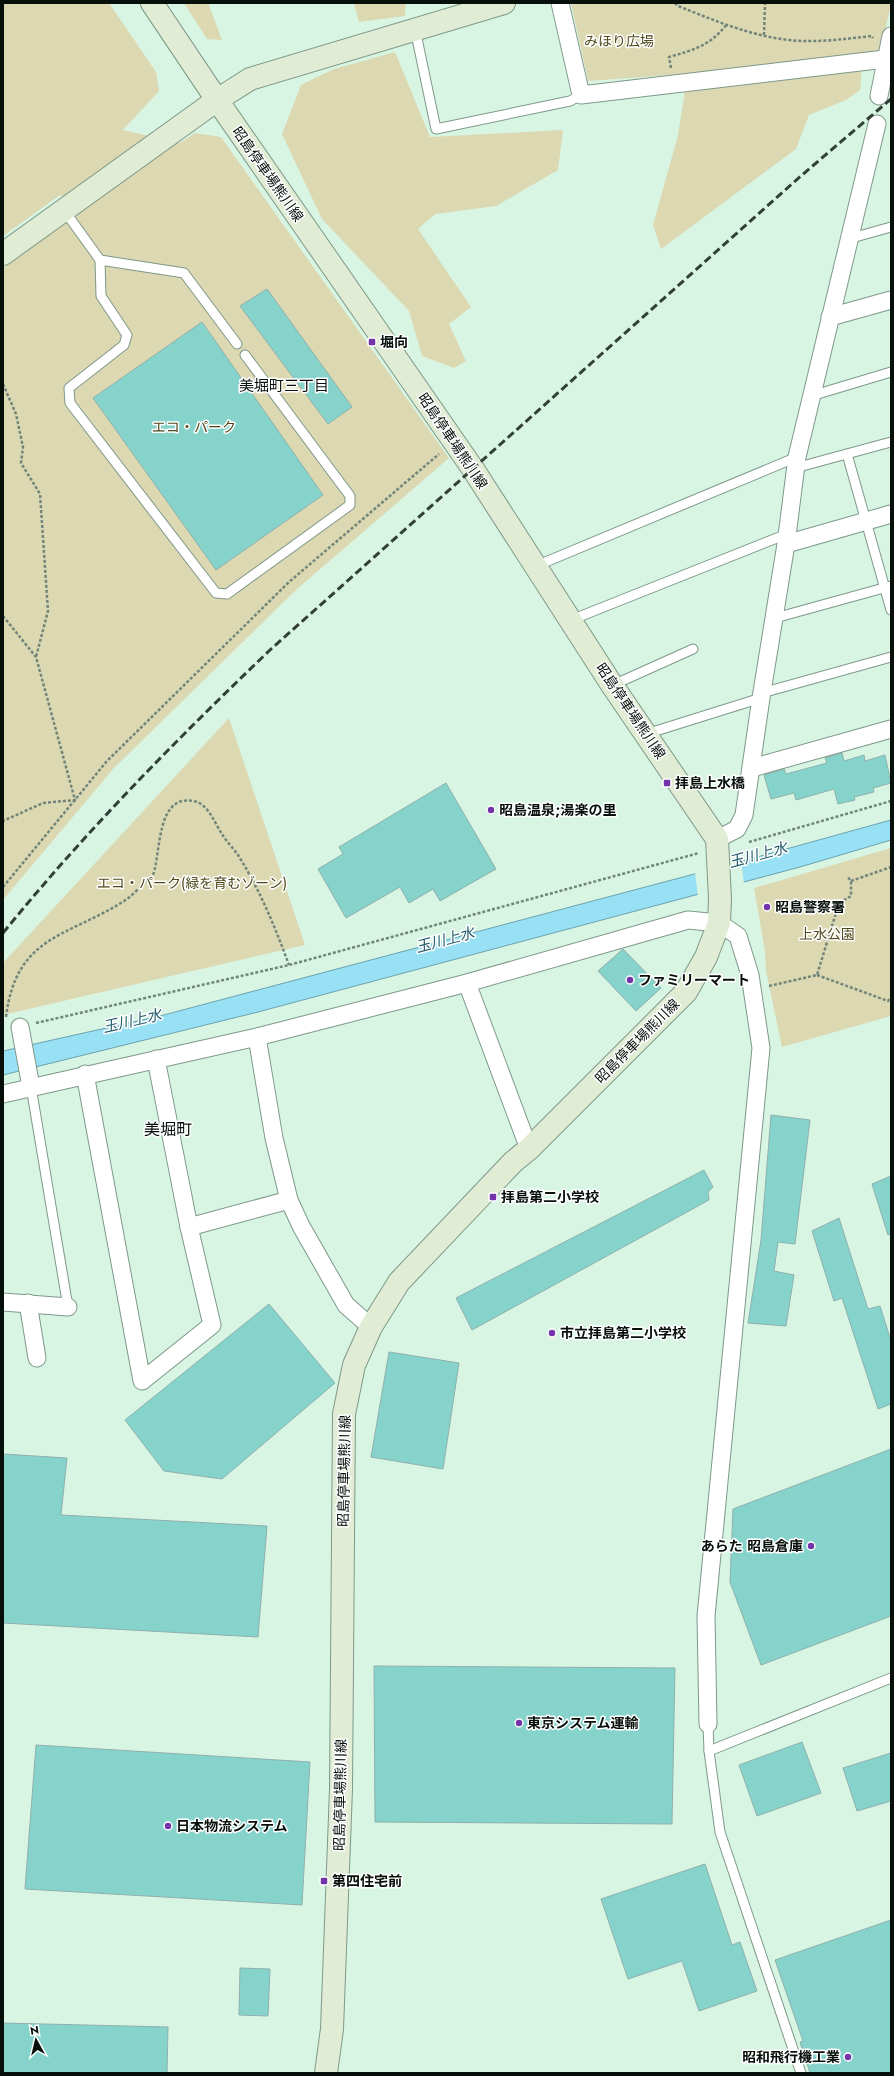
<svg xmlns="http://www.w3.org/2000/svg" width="894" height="2076" font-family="Jost,'Noto Sans JP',sans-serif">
  <rect width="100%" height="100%" fill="#d8f5e4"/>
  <g fill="#dcd8b1">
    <path d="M3,3H109L156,72L159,91L123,130L180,143L195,133L221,137L449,458L297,589L113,769L3,900V268L81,211L60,195L3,236Z"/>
    <path d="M184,3H208L222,40L207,39Z"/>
    <path d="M354,3H406L405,16L359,22Z"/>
    <path d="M571,3H891V4L880,54L863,56L860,90L846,100L809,115L796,149L661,249L653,225L678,135L684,97L686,74L588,81Z"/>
    <path d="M395,52L430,137L563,130L558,170L496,206L435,214L418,229L471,307L449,324L466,361L454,368L422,356L409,311L322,219L282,134L301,85L334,69Z"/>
    <path d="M229,718L305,945L3,1015V963Z"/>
    <path d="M891,848V1016L782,1047L766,971L765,951L754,888Z"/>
  </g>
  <path fill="#98e1f5" stroke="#6ca2ae" d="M891,820V840L800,867L258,1012L3,1075V1051L160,1016L732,864Z"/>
  <path fill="#d8f5e4" d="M741,860L744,884L698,897L695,872Z"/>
  <g fill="#86d3cc" stroke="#8eb0ac">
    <path d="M267,289L352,407L328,424L240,306Z"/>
    <path d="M202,322L323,495L216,570L93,398Z"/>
    <path d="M842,753L844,761L864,755L865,761L885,755L891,783L873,788L874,792L854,797L855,800L838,804L834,789L796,800L794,793L771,799L764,775L784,769L786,774L827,763L825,758Z"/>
    <path d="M446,783L496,869L440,901L433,889L409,903L400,887L346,918L318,869L343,854L339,847Z"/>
    <path d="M623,949L661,988L636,1011L598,971Z"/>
    <path d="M771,1115L810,1120L795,1244L778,1242L774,1271L794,1275L786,1326L748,1323L761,1240Z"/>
    <path d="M704,1170L713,1187L708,1192L709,1200L472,1330L456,1298Z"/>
    <path d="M891,1176V1234L888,1235L872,1184Z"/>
    <path d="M839,1218L868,1309L880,1306L891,1341V1404L878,1409L842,1298L834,1301L812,1231Z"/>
    <path d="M269,1304L335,1383L222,1479L164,1471L125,1420Z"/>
    <path d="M389,1352L459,1363L443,1469L371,1457Z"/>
    <path d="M891,1449V1616L761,1665L730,1582L733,1509Z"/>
    <path d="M3,1454L67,1458L61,1515L267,1526L258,1637L3,1623Z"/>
    <path d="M374,1666L675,1668L672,1824L375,1822Z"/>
    <path d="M802,1742L821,1793L757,1816L739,1765Z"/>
    <path d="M36,1745L310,1762L302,1905L25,1889Z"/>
    <path d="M891,1753V1801L857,1811L843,1768Z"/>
    <path d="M705,1864L732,1945L740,1942L757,1991L699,2011L682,1961L628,1979L601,1899Z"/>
    <path d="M891,1920V2073H810L800,2042L803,2041L775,1960Z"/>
    <path d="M240,1968L270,1969L268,2016L239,2015Z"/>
    <path d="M3,2023L168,2027L167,2073H3Z"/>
  </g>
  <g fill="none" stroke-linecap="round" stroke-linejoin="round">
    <g stroke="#7e9889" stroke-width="11">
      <g id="lane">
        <path d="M415,29L436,129L570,101L581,95"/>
        <path d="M64,210L100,260"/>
        <path d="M848,239L891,227"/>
        <path d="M237,344L184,273L100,260L101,296L127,335L124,345L69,388L70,403L216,593L227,594L350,505V496L245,355"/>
        <path d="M811,396L891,372"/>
        <path d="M847,454L891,610"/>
        <path d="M795,468L891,442"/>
        <path d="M536,566L797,457"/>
        <path d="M775,618L891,586"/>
        <path d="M571,620L787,534"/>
        <path d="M613,685L693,649"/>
        <path d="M762,693L891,657"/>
        <path d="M646,734L761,698"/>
        <path d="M31,1087L68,1307"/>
        <path d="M708,1724L709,1751L720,1832L801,2073"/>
        <path d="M709,1751L891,1678"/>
      </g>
    </g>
    <g stroke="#7e9889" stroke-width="19">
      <g id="street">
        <path d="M560,3L581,95L885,59"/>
        <path d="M879,96L891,36"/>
        <path d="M830,317L891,300"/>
        <path d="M786,544L891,514"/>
        <path d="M752,768L891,729"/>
        <path d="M717,839L737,829L744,815L761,698L786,544L797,457L877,124"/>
        <path d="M467,983L529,1149"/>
        <path d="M20,1027L31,1087"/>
        <path d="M257,1037L274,1138L289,1200L301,1226L346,1305L371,1327"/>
        <path d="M85,1074L142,1381L212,1325L189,1227L156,1059"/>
        <path d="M3,1094L257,1037L467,983L688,920L719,923L738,936L750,975L761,1048L706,1616L708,1724"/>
        <path d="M189,1227L289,1200"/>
        <path d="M3,1302L68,1307"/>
        <path d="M28,1303L37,1358"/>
      </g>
    </g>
    <g stroke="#7e9889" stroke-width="24">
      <g id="secondary">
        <path d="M152,3L217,100L473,469L612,685L717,839L720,899L719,923L706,957L686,992L529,1149L513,1162L399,1282L371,1327L354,1365L344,1414L341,1789L332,2029L326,2073"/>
        <path d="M3,254L217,100L250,79L504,3"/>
      </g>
    </g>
    <g stroke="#71857a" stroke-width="2.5" stroke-dasharray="3 2" stroke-linecap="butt">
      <path d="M675,3L678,6C713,20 751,36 789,40C817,43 844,39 872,36L873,38"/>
      <path d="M764,35L765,3"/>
      <path d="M671,68L669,57C694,50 711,45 727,24"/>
      <path d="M3,384L16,414L23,447L21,463L40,494L48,611L36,657"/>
      <path d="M3,616L36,657L75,800L43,803L3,821"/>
      <path d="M749,842L891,801"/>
      <path d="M851,881L891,867"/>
      <path d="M3,887L107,761L289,582L439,454"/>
      <path d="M817,975L888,1001L891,997"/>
      <path d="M769,986L817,975L839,903L851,896V881L847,876"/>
      <path d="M6,1017C16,935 68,937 124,901C131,897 137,890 142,885C146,882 151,879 153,875C161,854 156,794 193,801C208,803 214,822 222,834C226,841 233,848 238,855C260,890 275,927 289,965"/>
      <path d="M36,1023L289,965L699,853"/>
    </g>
    <use href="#lane" stroke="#fff" stroke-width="9"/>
    <use href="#street" stroke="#fff" stroke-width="17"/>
    <use href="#secondary" stroke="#e0ecd4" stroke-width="22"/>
    <path stroke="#323f38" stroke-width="3" stroke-dasharray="8 4" stroke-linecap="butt" d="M3,933C85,832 176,740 270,650L802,175L891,99"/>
  </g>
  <g fill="#7334a9" stroke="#fff" stroke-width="1.5">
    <rect x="368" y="338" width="8" height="8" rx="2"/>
    <rect x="663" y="779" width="8" height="8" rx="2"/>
    <circle cx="491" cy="810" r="4"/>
    <circle cx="767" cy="907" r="4"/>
    <circle cx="630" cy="980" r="4"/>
    <rect x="489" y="1193" width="8" height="8" rx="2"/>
    <circle cx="552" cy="1333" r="4"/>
    <circle cx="811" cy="1546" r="4"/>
    <circle cx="519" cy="1723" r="4"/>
    <circle cx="168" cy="1826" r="4"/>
    <rect x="320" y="1877" width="8" height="8" rx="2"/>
    <circle cx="848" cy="2057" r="4"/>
  </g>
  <g text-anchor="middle" stroke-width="3" stroke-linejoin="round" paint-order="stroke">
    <g font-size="14" fill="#4e481b" stroke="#fff">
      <text x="619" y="46">みほり広場</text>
      <text x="194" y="432">エコ・パーク</text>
      <text x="192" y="888">エコ・パーク(緑を育むゾーン)</text>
      <text x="827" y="939">上水公園</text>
    </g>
    <g font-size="14" fill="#060f0a" stroke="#fff">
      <text transform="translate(268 174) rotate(55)" y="5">昭島停車場熊川線</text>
      <text transform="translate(453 441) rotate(56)" y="5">昭島停車場熊川線</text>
      <text transform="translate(631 711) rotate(56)" y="5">昭島停車場熊川線</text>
      <text transform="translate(637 1041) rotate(-45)" y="5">昭島停車場熊川線</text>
      <text transform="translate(344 1471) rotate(-89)" y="5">昭島停車場熊川線</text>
      <text transform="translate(340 1795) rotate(-89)" y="5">昭島停車場熊川線</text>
    </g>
    <g font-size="14" font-weight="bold" fill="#060f0a" stroke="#fff" text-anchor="start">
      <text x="380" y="347">堀向</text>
      <text x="675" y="788">拝島上水橋</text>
      <text x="499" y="815">昭島温泉;湯楽の里</text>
      <text x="775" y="912">昭島警察署</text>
      <text x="638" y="985">ファミリーマート</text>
      <text x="501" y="1202">拝島第二小学校</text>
      <text x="560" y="1338">市立拝島第二小学校</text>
      <text x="803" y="1551" text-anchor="end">あらた 昭島倉庫</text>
      <text x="527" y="1728">東京システム運輸</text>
      <text x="176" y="1831">日本物流システム</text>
      <text x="332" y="1886">第四住宅前</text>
      <text x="840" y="2062" text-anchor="end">昭和飛行機工業</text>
    </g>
    <g font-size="15" fill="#060f0a" stroke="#fff">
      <text x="284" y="391">美堀町三丁目</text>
    </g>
    <g font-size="15" font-style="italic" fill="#225d6c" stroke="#fff">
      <text transform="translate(758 855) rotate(-15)" y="5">玉川上水</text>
      <text transform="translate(445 940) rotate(-15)" y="5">玉川上水</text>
      <text transform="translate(132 1021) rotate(-13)" y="5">玉川上水</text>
    </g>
    <g font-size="16" fill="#060f0a" stroke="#fff">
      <text x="168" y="1135">美堀町</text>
    </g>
  </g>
  <rect width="894" height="2076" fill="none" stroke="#060f0a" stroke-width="8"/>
  <g transform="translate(36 2040) rotate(352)" stroke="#ffffff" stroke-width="3" paint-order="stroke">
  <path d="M0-3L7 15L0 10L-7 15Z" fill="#060f0a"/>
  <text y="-6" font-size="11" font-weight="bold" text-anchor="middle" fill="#060f0a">N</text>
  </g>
</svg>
